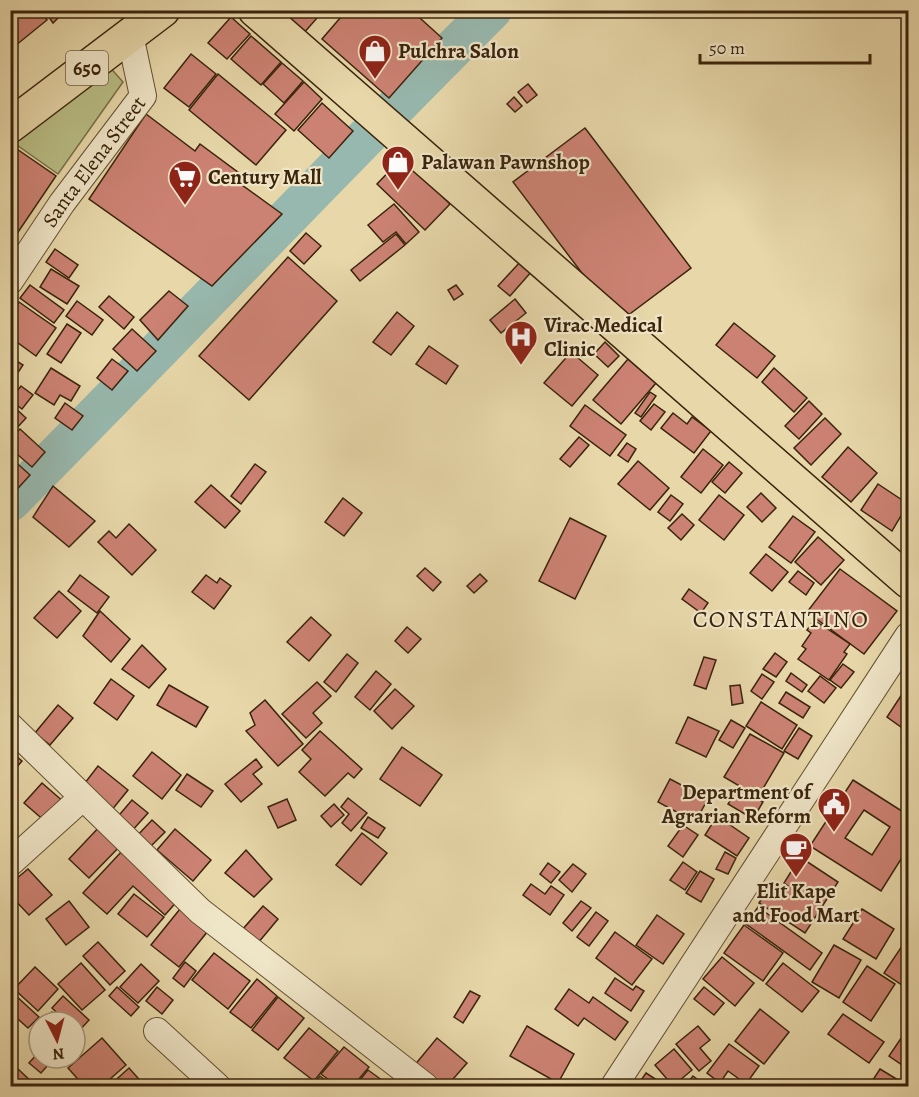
<svg xmlns="http://www.w3.org/2000/svg" width="919" height="1097" font-family="Alegreya,serif">
  <rect width="100%" height="100%" fill="#e7d7a9"/>
  <filter id="stains"><feTurbulence type="fractalNoise" baseFrequency=".00333" numOctaves="4"/><feColorMatrix values="0 0 0 0 .2 0 0 0 0 .09 0 0 0 0 .02 0 0 0 .5 -.17"/></filter>
  <radialGradient id="worn" r=".72"><stop offset=".6" stop-color="#630" stop-opacity="0"/><stop offset="1" stop-color="#630" stop-opacity=".3"/></radialGradient>
  <path fill="#b9bd85" stroke="#7a7048" stroke-width="1.5" d="M107,64L123,82L58,174L14,143Z"/>
  <g fill="none" stroke-linecap="round" stroke-linejoin="round">
    <path stroke="#97b8ae" stroke-width="40" d="M10,502C172,339 329,172 492,10"/>
  </g>
  <g fill="#cc8273" stroke="#3a240c" stroke-width="1.5" fill-rule="evenodd">
    <path d="M10,10H39L47,20L10,50Z"/>
    <path d="M44,10H66L53,23Z"/>
    <path d="M275,10H324L303,34Z"/>
    <path d="M347,10H411L442,38L389,98L322,39Z"/>
    <path d="M231,17L250,34L227,59L208,43Z"/>
    <path d="M251,36L281,62L261,85L231,59Z"/>
    <path d="M191,54L216,74L189,107L164,88Z"/>
    <path d="M282,63L303,81L284,103L263,84Z"/>
    <path d="M218,74L286,130L256,165L189,110Z"/>
    <path d="M304,82L322,99L294,131L275,114Z"/>
    <path d="M528,84L537,95L527,103L518,92Z"/>
    <path d="M514,97L522,106L515,112L507,104Z"/>
    <path d="M322,103L353,131L329,158L298,130Z"/>
    <path d="M146,114L195,151L200,144L243,176L238,182L282,214L212,286L89,199Z"/>
    <path d="M585,128L691,268L619,322L513,182Z"/>
    <path d="M14,147L56,176L10,244V150Z"/>
    <path d="M402,158L450,204L425,230L377,184Z"/>
    <path d="M394,204L419,232L406,244L396,232L383,242L368,225Z"/>
    <path d="M306,233L321,246L304,264L290,251Z"/>
    <path d="M396,234L405,245L360,281L351,270Z"/>
    <path d="M55,249L78,265L69,278L46,262Z"/>
    <path d="M288,257L337,301L249,400L199,356Z"/>
    <path d="M521,261L532,271L510,296L498,286Z"/>
    <path d="M51,269L79,286L67,304L40,287Z"/>
    <path d="M30,285L64,310L54,323L20,298Z"/>
    <path d="M456,285L463,294L454,300L448,290Z"/>
    <path d="M169,291L188,306L158,340L140,320Z"/>
    <path d="M109,296L134,317L124,329L99,307Z"/>
    <path d="M515,299L526,313L501,333L490,320Z"/>
    <path d="M77,301L103,320L92,335L66,316Z"/>
    <path d="M19,302L56,328L36,356L10,337V314Z"/>
    <path d="M397,312L414,326L391,355L373,342Z"/>
    <path d="M734,323L775,356L757,378L716,345Z"/>
    <path d="M67,324L81,333L61,363L47,354Z"/>
    <path d="M132,329L156,351L137,371L113,349Z"/>
    <path d="M605,342L619,356L608,367L594,354Z"/>
    <path d="M429,346L458,366L446,384L416,364Z"/>
    <path d="M571,352L598,375L572,406L544,383Z"/>
    <path d="M10,357L23,365L15,377L10,373Z"/>
    <path d="M112,359L128,371L112,390L97,378Z"/>
    <path d="M628,359L656,383L621,424L593,400Z"/>
    <path d="M51,368L80,386L71,401L60,395L54,405L35,393Z"/>
    <path d="M774,368L807,398L794,412L762,382Z"/>
    <path d="M21,386L33,395L22,409L10,400Z"/>
    <path d="M650,392L656,396L641,417L635,413Z"/>
    <path d="M809,401L822,414L799,439L785,426Z"/>
    <path d="M65,403L83,416L72,430L55,418Z"/>
    <path d="M654,404L665,412L651,430L640,421Z"/>
    <path d="M12,405L26,418L15,430L10,426Z"/>
    <path d="M585,405L626,435L610,456L570,426Z"/>
    <path d="M673,413L687,424L692,417L711,431L694,453L661,428Z"/>
    <path d="M825,418L841,434L811,465L794,448Z"/>
    <path d="M20,429L45,452L32,467L10,448V439Z"/>
    <path d="M579,437L589,445L570,467L560,459Z"/>
    <path d="M627,443L636,449L628,462L618,455Z"/>
    <path d="M848,447L877,473L851,502L822,477Z"/>
    <path d="M703,449L723,465L701,493L681,477Z"/>
    <path d="M10,457L30,475L10,497Z"/>
    <path d="M638,461L669,488L650,510L618,484Z"/>
    <path d="M729,462L742,473L725,493L712,482Z"/>
    <path d="M255,464L266,472L241,504L231,496Z"/>
    <path d="M878,484L908,504L892,531L861,510Z"/>
    <path d="M211,485L240,511L225,528L195,502Z"/>
    <path d="M53,486L95,521L69,547L33,517Z"/>
    <path d="M761,493L776,508L762,522L747,507Z"/>
    <path d="M671,495L683,504L670,521L658,512Z"/>
    <path d="M719,495L744,515L724,540L699,520Z"/>
    <path d="M343,498L362,513L344,536L325,522Z"/>
    <path d="M682,514L694,525L681,540L668,528Z"/>
    <path d="M793,516L815,532L791,563L769,547Z"/>
    <path d="M570,518L606,536L575,599L539,581Z"/>
    <path d="M129,524L156,550L132,575L98,542L109,531L116,538Z"/>
    <path d="M818,537L844,560L821,585L795,562Z"/>
    <path d="M766,554L788,572L772,591L750,573Z"/>
    <path d="M425,568L441,582L433,591L417,576Z"/>
    <path d="M840,569L897,611L864,654L807,612Z"/>
    <path d="M798,571L814,583L806,595L789,582Z"/>
    <path d="M480,574L487,581L474,593L467,586Z"/>
    <path d="M80,575L109,597L97,613L68,591Z"/>
    <path d="M206,575L217,583L220,578L231,586L214,609L192,592Z"/>
    <path d="M689,589L708,603L701,613L682,599Z"/>
    <path d="M59,591L81,611L57,638L34,618Z"/>
    <path d="M100,611L130,639L111,662L83,636Z"/>
    <path d="M311,617L331,635L309,661L287,642Z"/>
    <path d="M814,620L850,644L844,652L847,654L829,680L798,659L806,649L802,646L811,633L807,630Z"/>
    <path d="M407,627L421,639L408,653L395,641Z"/>
    <path d="M142,645L166,669L149,688L122,669Z"/>
    <path d="M775,653L787,662L776,677L763,669Z"/>
    <path d="M347,654L358,663L336,692L324,682Z"/>
    <path d="M704,657L716,660L706,689L694,685Z"/>
    <path d="M843,664L854,672L841,688L830,680Z"/>
    <path d="M376,671L391,684L370,710L355,697Z"/>
    <path d="M791,673L807,685L802,692L786,681Z"/>
    <path d="M762,674L774,682L762,699L751,691Z"/>
    <path d="M820,676L836,688L824,703L808,691Z"/>
    <path d="M111,679L134,696L117,720L94,703Z"/>
    <path d="M317,682L331,696L313,713L322,723L306,738L282,714Z"/>
    <path d="M169,685L208,707L196,727L157,705Z"/>
    <path d="M740,685L743,703L732,705L730,686Z"/>
    <path d="M908,685V732L887,717Z"/>
    <path d="M395,689L414,706L392,729L374,711Z"/>
    <path d="M786,692L810,707L803,718L779,703Z"/>
    <path d="M265,700L303,744L278,766L246,731L255,725L250,713Z"/>
    <path d="M761,702L797,725L782,749L746,726Z"/>
    <path d="M58,705L73,718L50,745L35,733Z"/>
    <path d="M688,717L719,731L706,757L676,743Z"/>
    <path d="M731,720L745,728L733,748L719,740Z"/>
    <path d="M799,728L812,736L798,759L784,751Z"/>
    <path d="M320,731L362,769L354,778L348,773L325,796L299,772L311,759L302,750Z"/>
    <path d="M750,734L784,753L758,797L724,777Z"/>
    <path d="M402,747L442,775L420,806L380,779Z"/>
    <path d="M10,751L22,761L10,775Z"/>
    <path d="M152,752L181,775L162,799L133,776Z"/>
    <path d="M256,759L262,767L253,774L262,784L241,802L225,784Z"/>
    <path d="M98,766L128,790L111,811L81,788Z"/>
    <path d="M187,774L213,791L201,807L176,790Z"/>
    <path d="M670,779L708,799L695,822L658,802Z"/>
    <path d="M853,780L908,815V848L881,891L810,846ZM864,810L890,827L872,855L845,838Z"/>
    <path d="M42,783L65,803L47,823L24,803Z"/>
    <path d="M739,787L763,802L753,819L728,804Z"/>
    <path d="M348,798L367,813L351,831L342,823L349,814L341,807Z"/>
    <path d="M287,799L296,820L278,828L268,807Z"/>
    <path d="M132,800L148,813L130,833L115,820Z"/>
    <path d="M334,804L344,815L331,827L321,816Z"/>
    <path d="M717,816L749,838L737,856L705,835Z"/>
    <path d="M368,817L385,828L378,838L361,828Z"/>
    <path d="M152,820L165,832L147,850L135,838Z"/>
    <path d="M102,824L123,843L89,878L69,859Z"/>
    <path d="M683,825L698,835L683,857L668,846Z"/>
    <path d="M175,829L211,860L193,881L157,850Z"/>
    <path d="M362,833L387,853L361,885L336,865Z"/>
    <path d="M123,850L179,899L165,915L133,886L107,914L83,893Z"/>
    <path d="M246,850L272,879L254,897L225,873Z"/>
    <path d="M725,852L736,858L728,874L716,869Z"/>
    <path d="M800,857L838,882L805,933L759,903L769,887L782,896L788,886L784,883Z"/>
    <path d="M683,862L697,872L685,890L670,880Z"/>
    <path d="M548,863L560,872L551,883L540,874Z"/>
    <path d="M573,864L586,874L572,892L559,880Z"/>
    <path d="M28,869L52,895L29,915L10,895V884Z"/>
    <path d="M700,871L714,879L701,902L686,893Z"/>
    <path d="M531,884L545,894L551,886L564,895L550,915L523,895Z"/>
    <path d="M134,894L164,917L147,937L118,914Z"/>
    <path d="M69,901L89,927L66,945L46,919Z"/>
    <path d="M581,901L591,908L572,931L563,923Z"/>
    <path d="M184,904L212,926L179,967L151,945Z"/>
    <path d="M263,906L278,919L258,943L242,930Z"/>
    <path d="M758,907L822,953L810,970L746,924Z"/>
    <path d="M862,909L894,929L876,959L843,939Z"/>
    <path d="M596,912L608,921L589,946L577,937Z"/>
    <path d="M657,915L684,934L663,964L636,945Z"/>
    <path d="M744,925L783,953L763,981L724,953Z"/>
    <path d="M615,932L652,959L632,985L596,958Z"/>
    <path d="M98,942L125,971L110,985L83,956Z"/>
    <path d="M904,943L908,946V989L884,973Z"/>
    <path d="M834,945L861,960L839,998L812,982Z"/>
    <path d="M214,953L250,981L228,1009L192,980Z"/>
    <path d="M722,957L754,983L735,1006L703,979Z"/>
    <path d="M185,962L196,971L184,987L173,978Z"/>
    <path d="M81,963L105,990L82,1010L58,984Z"/>
    <path d="M783,963L819,991L802,1012L766,984Z"/>
    <path d="M141,964L159,981L138,1003L120,987Z"/>
    <path d="M867,966L895,984L871,1021L843,1002Z"/>
    <path d="M35,967L58,989L38,1011L14,989Z"/>
    <path d="M615,978L633,990L636,986L644,991L631,1011L605,993Z"/>
    <path d="M257,979L277,996L251,1028L230,1012Z"/>
    <path d="M117,987L139,1007L131,1016L109,996Z"/>
    <path d="M157,987L173,1000L162,1014L146,1001Z"/>
    <path d="M704,987L724,1003L714,1015L694,999Z"/>
    <path d="M569,989L589,1003L593,997L628,1022L615,1040L584,1018L578,1026L555,1009Z"/>
    <path d="M470,991L480,996L463,1023L454,1017Z"/>
    <path d="M14,994L39,1017L28,1028L10,1012V998Z"/>
    <path d="M63,996L89,1020L78,1032L75,1022H67L52,1008Z"/>
    <path d="M278,997L304,1018L278,1050L252,1030Z"/>
    <path d="M760,1009L789,1032L764,1064L735,1041Z"/>
    <path d="M52,1012L62,1022H41Z"/>
    <path d="M843,1014L884,1042L869,1063L828,1034Z"/>
    <path d="M527,1026L574,1054L558,1083L510,1056Z"/>
    <path d="M698,1026L710,1040L700,1048L711,1061L699,1071L676,1044Z"/>
    <path d="M309,1028L338,1051L314,1081L284,1058Z"/>
    <path d="M908,1028V1069L889,1056Z"/>
    <path d="M102,1038L126,1065L102,1086H84L68,1068Z"/>
    <path d="M437,1038L467,1063L447,1086H439L414,1066Z"/>
    <path d="M729,1044L759,1066L746,1084L728,1071L720,1083L707,1073Z"/>
    <path d="M344,1047L369,1067L353,1086H337L321,1074Z"/>
    <path d="M674,1049L692,1070L673,1086L655,1065Z"/>
    <path d="M38,1053L39,1058L49,1064L41,1073L29,1063Z"/>
    <path d="M129,1068L145,1086H109Z"/>
    <path d="M18,1069L34,1084L31,1086H10V1078Z"/>
    <path d="M880,1069L908,1086H869Z"/>
    <path d="M368,1070L390,1086H355Z"/>
    <path d="M646,1073L666,1086H637Z"/>
    <path d="M320,1076L333,1086H311Z"/>
    <path d="M693,1076L706,1086H685Z"/>
  </g>
  <g fill="none" stroke-linecap="round" stroke-linejoin="round">
    <g stroke="#655133" stroke-width="28">
      <g id="minor">
        <path id="s1" d="M10,281L62,203L143,96L130,35"/>
        <path d="M10,726L200,911L425,1086"/>
        <path d="M10,863L82,798"/>
        <path d="M157,1031L217,1086"/>
        <path d="M614,1086L908,636"/>
      </g>
    </g>
    <g stroke="#3a240c" stroke-width="36">
      <g id="major">
        <path d="M255,10L908,581"/>
        <path d="M10,126L163,10"/>
      </g>
    </g>
    <use href="#minor" stroke="#efe5c7" stroke-width="26"/>
    <use href="#major" stroke="#e7d7a9" stroke-width="33"/>
  </g>
  <defs>
    <g id="shop-pin" transform="scale(1.725)"><path d="M0 17L-7.5 6A9.5 9.5 0 1 1 7.5 6Z" fill="#8f2418" stroke="#efe5c7"/><path d="M-5-2.5h2.3a2.7 3.5 0 0 1 5.4 0H5L5.5 6h-11ZM-1.5-2.5h3a1.5 2.3 0 0 0-3 0Z" fill="#fff"/></g>
    <g id="supermarket-pin" transform="scale(1.725)"><path d="M0 17L-7.5 6A9.5 9.5 0 1 1 7.5 6Z" fill="#8f2418" stroke="#efe5c7"/><path d="M-6-5.5h2.5l.6 2H6L4.5 2H-2.5L-4.4-4H-6ZM-1.5 3.2a1.3 1.3 0 1 0 .1 0ZM3 3.2a1.3 1.3 0 1 0 .1 0Z" fill="#fff"/></g>
    <g id="hospital-pin" transform="scale(1.725)"><path d="M0 17L-7.5 6A9.5 9.5 0 1 1 7.5 6Z" fill="#8f2418" stroke="#efe5c7"/><path d="M-5-5h3v3.5h4V-5h3V5h-3V1.5h-4V5h-3Z" fill="#fff"/></g>
    <g id="civic-pin" transform="scale(1.725)"><path d="M0 17L-7.5 6A9.5 9.5 0 1 1 7.5 6Z" fill="#8f2418" stroke="#efe5c7"/><path d="M-.6-6.5H3V-4.5H.6V-3L4-1V1h2V6H-6V1h2V-1L-.6-3ZM-1.2 2.5V6h2.4V2.5Z" fill="#fff"/></g>
    <g id="cafe-pin" transform="scale(1.725)"><path d="M0 17L-7.5 6A9.5 9.5 0 1 1 7.5 6Z" fill="#8f2418" stroke="#efe5c7"/><path d="M-5.5-4.5H6V0H3Q3 3.5 0 3.5H-2.5Q-5.5 3.5-5.5 0ZM3-3.2v2h1.7v-2ZM-6 4.5H4V6H-6Z" fill="#fff"/></g>
  </defs>
  <g fill-rule="evenodd">
    <use href="#shop-pin" x="375" y="51"/>
    <use href="#shop-pin" x="398" y="162"/>
    <use href="#supermarket-pin" x="185" y="177"/>
    <use href="#hospital-pin" x="521" y="337"/>
    <use href="#civic-pin" x="834" y="804"/>
    <use href="#cafe-pin" x="796" y="849"/>
  </g>
  <g text-anchor="middle" stroke-width="4.5" stroke-linejoin="round" paint-order="stroke">
    <rect fill="#efe5c7" stroke="#705e44" stroke-width="1.5" x="66" y="51" width="42" height="34" rx="4.5"/>
    <g font-size="20" font-weight="bold" fill="#3a240c">
      <text x="87" y="75">650</text>
    </g>
    <g font-size="21" font-weight="bold" fill="#3a240c" stroke="#efe5c7" text-anchor="start">
      <text x="398" y="58">Pulchra Salon</text>
      <text x="421" y="169">Palawan Pawnshop</text>
      <text x="208" y="184">Century Mall</text>
      <text x="544" y="332">Virac Medical<tspan x="544" dy="24">Clinic</tspan></text>
      <text x="811" y="799" text-anchor="end">Department of<tspan x="811" dy="24">Agrarian Reform</tspan></text>
      <text x="796" y="898" text-anchor="middle">Elit Kape<tspan x="796" dy="24">and Food Mart</tspan></text>
    </g>
    <g font-size="21" fill="#3a240c" stroke="#efe5c7">
      <text dy="7" stroke="none"><textPath href="#s1" startOffset="146">Santa Elena Street</textPath></text>
    </g>
    <g font-size="24" letter-spacing="1.5" fill="#3a240c" stroke="#efe5c7">
      <text x="781" y="627">CONSTANTINO</text>
    </g>
  </g>
  <rect width="919" height="1097" fill="none" stroke="#e7d7a9" stroke-width="36"/>
  <rect x="12" y="12" width="895" height="1073" fill="none" stroke="#3a240c" stroke-width="3"/>
  <rect x="18" y="18" width="883" height="1061" fill="none" stroke="#3a240c" stroke-width="1.5"/>
  <g transform="translate(57 1040) rotate(174)"><circle r="28" fill="#efe5c7" stroke="#a7987c" stroke-width="1.5"/>
  <path d="M0-4.5L10 22L0 15L-10 22Z" fill="#8f2418"/>
  <text y="-9" font-size="16" font-weight="bold" text-anchor="middle" fill="#3a240c">N</text>
  </g>
  <path d="M700 54v9h170v-9" fill="none" stroke="#3a240c" stroke-width="3"/>
  <text x="709" y="54" font-size="18" fill="#3a240c" stroke="#efe5c7" stroke-width="4.5" paint-order="stroke">50 m</text>
  <rect width="100%" height="100%" filter="url(#stains)"/>
  <rect width="100%" height="100%" fill="url(#worn)"/>
</svg>
